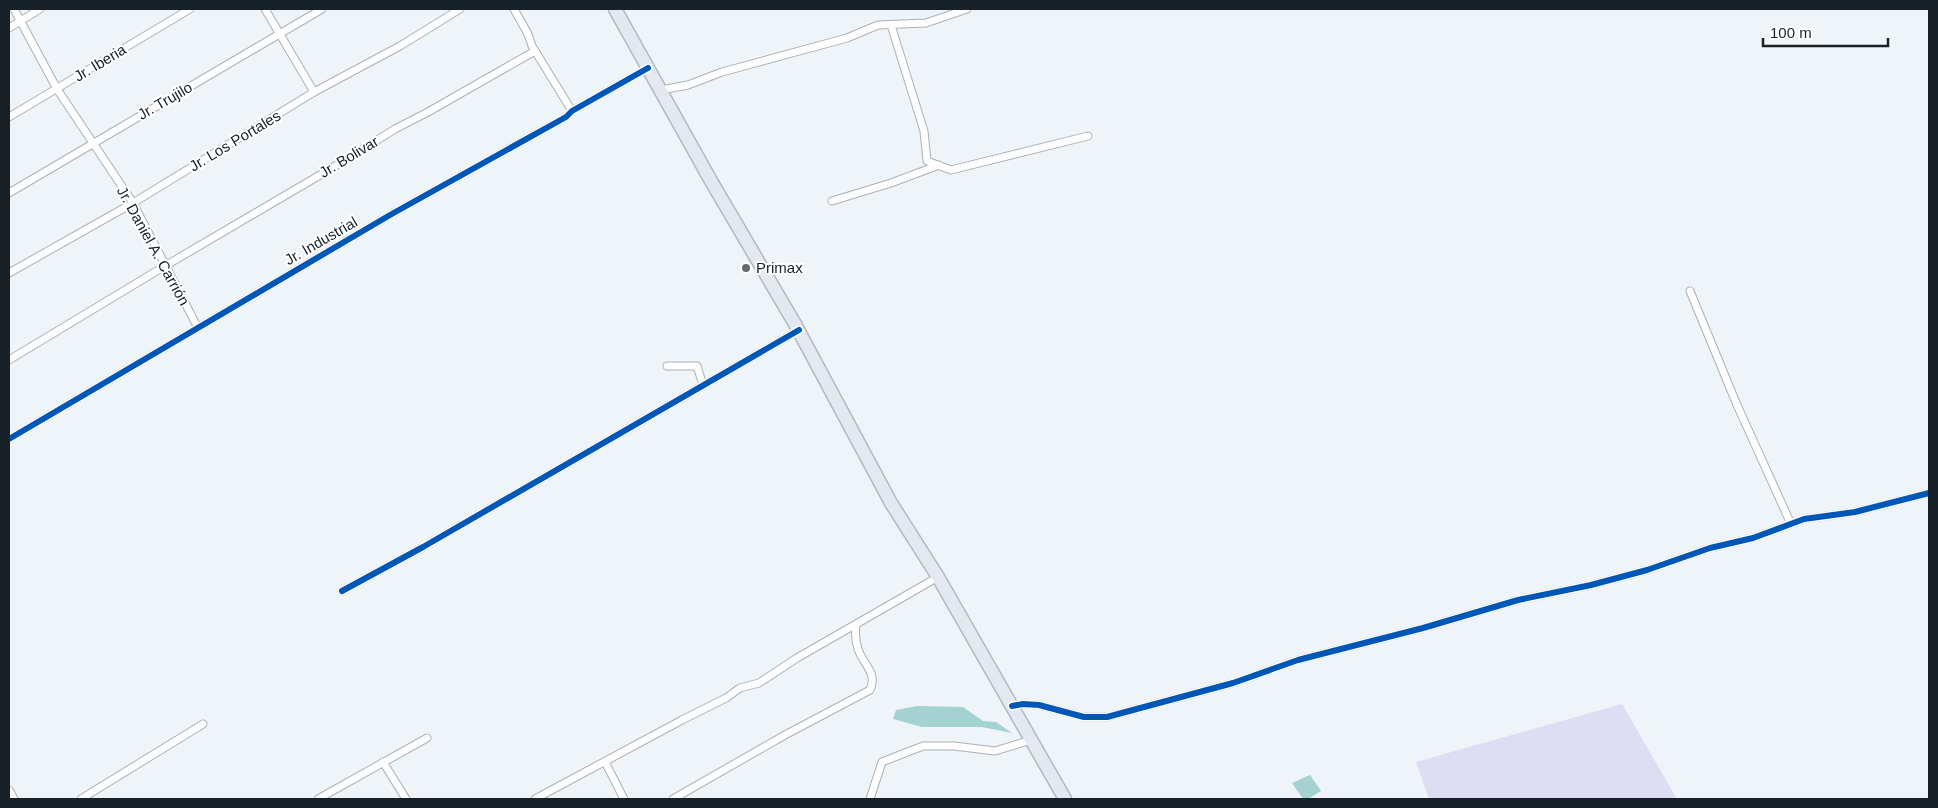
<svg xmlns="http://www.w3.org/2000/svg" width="1938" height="808" font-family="Helvetica,sans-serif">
  <rect width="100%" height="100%" fill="#eff4f8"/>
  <path fill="#ddddf3" d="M1622,704L1677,799H1429L1416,762Z"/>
  <g fill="#a3d2d1">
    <path d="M917,706L963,707L983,721L996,722L1012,733L982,727H922L893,719L896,710Z"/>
    <path d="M1310,775L1321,791L1308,799H1303L1292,783Z"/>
  </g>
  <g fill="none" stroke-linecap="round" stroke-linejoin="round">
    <g stroke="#abb1b6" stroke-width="9">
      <g id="street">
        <path d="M14,9L57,89L133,203L198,328"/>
        <path d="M265,9L314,92"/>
        <path d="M514,9L528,34L532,46L572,111"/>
        <path d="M891,25L924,131L927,161L951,170L1088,136"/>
        <path d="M9,28L40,9"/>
        <path d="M661,90L688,85L722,72L847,38L878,25L926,23L967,9"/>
        <path d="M9,117L190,9"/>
        <path d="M9,193L322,9"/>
        <path d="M832,201L891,183L939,165"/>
        <path d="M9,273L133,203L314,92L400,46L460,9"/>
        <path d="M1690,291L1737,405L1791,524"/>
        <path d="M9,360L165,266L337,165L395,129L428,112L535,51"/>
        <path d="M667,366H697L703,385"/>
        <path d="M9,439L390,215L566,117L572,111L648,68"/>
        <path d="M342,591L423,547L799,330"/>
        <path d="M1012,706L1023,704L1039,705L1084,717H1107L1233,683L1298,660L1423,628L1518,600L1591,585L1647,570L1710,548L1753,538L1804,519L1855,512L1929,493"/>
        <path d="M383,762L406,799"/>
        <path d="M605,762L624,799"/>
        <path d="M9,790L14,799"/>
        <path d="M81,799L203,724"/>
        <path d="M318,799L427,738"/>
        <path d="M535,799L682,720L726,698L740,688L759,683L797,658L938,577"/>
        <path d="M673,799L785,735L870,690C878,672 863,665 858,649C855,640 855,633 856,625"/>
        <path d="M870,799L882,762L923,746H954L995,751L1031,740"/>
      </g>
    </g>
    <g stroke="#b2b9c3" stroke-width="15">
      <path id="highway" d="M615,9L711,181L795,324L891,503L938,577L1065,799"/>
    </g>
    <use href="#street" stroke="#fdfdfe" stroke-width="7"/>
    <use href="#highway" stroke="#e4e8f0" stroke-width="12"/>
    <g stroke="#fff" stroke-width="9">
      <g id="cycleway">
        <path d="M9,439L390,215L566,117L572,111L648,68"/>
        <path d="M342,591L423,547L799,330"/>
        <path d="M1012,706L1023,704L1039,705L1084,717H1107L1233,683L1298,660L1423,628L1518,600L1591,585L1647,570L1710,548L1753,538L1804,519L1855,512L1929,493"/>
      </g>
    </g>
    <use href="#cycleway" stroke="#0057b8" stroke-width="6"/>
  </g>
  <circle fill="#636b70" stroke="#fff" stroke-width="2" cx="746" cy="268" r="5"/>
  <g text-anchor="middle" stroke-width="4" stroke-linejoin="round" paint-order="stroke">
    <g font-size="15" fill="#182127" stroke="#fff">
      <text transform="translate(100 63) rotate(-31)" y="5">Jr. Iberia</text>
      <text transform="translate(165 101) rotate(-30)" y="5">Jr. Trujilo</text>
      <text transform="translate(235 141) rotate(-31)" y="5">Jr. Los Portales</text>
      <text transform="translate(349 157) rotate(-31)" y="5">Jr. Bolivar</text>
      <text transform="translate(321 241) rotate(-30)" y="5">Jr. Industrial</text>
      <text transform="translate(153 246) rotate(61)" y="5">Jr. Daniel A. Carrión</text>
    </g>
    <g font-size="15" fill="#182127" stroke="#fff" text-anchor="start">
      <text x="756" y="273">Primax</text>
    </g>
  </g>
  <rect width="1938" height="808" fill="none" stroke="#182127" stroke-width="20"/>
  <path d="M1763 38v8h125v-8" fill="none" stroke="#182127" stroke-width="2.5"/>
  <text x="1770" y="38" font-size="15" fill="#182127" stroke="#ffffff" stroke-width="4" paint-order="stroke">100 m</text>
</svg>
